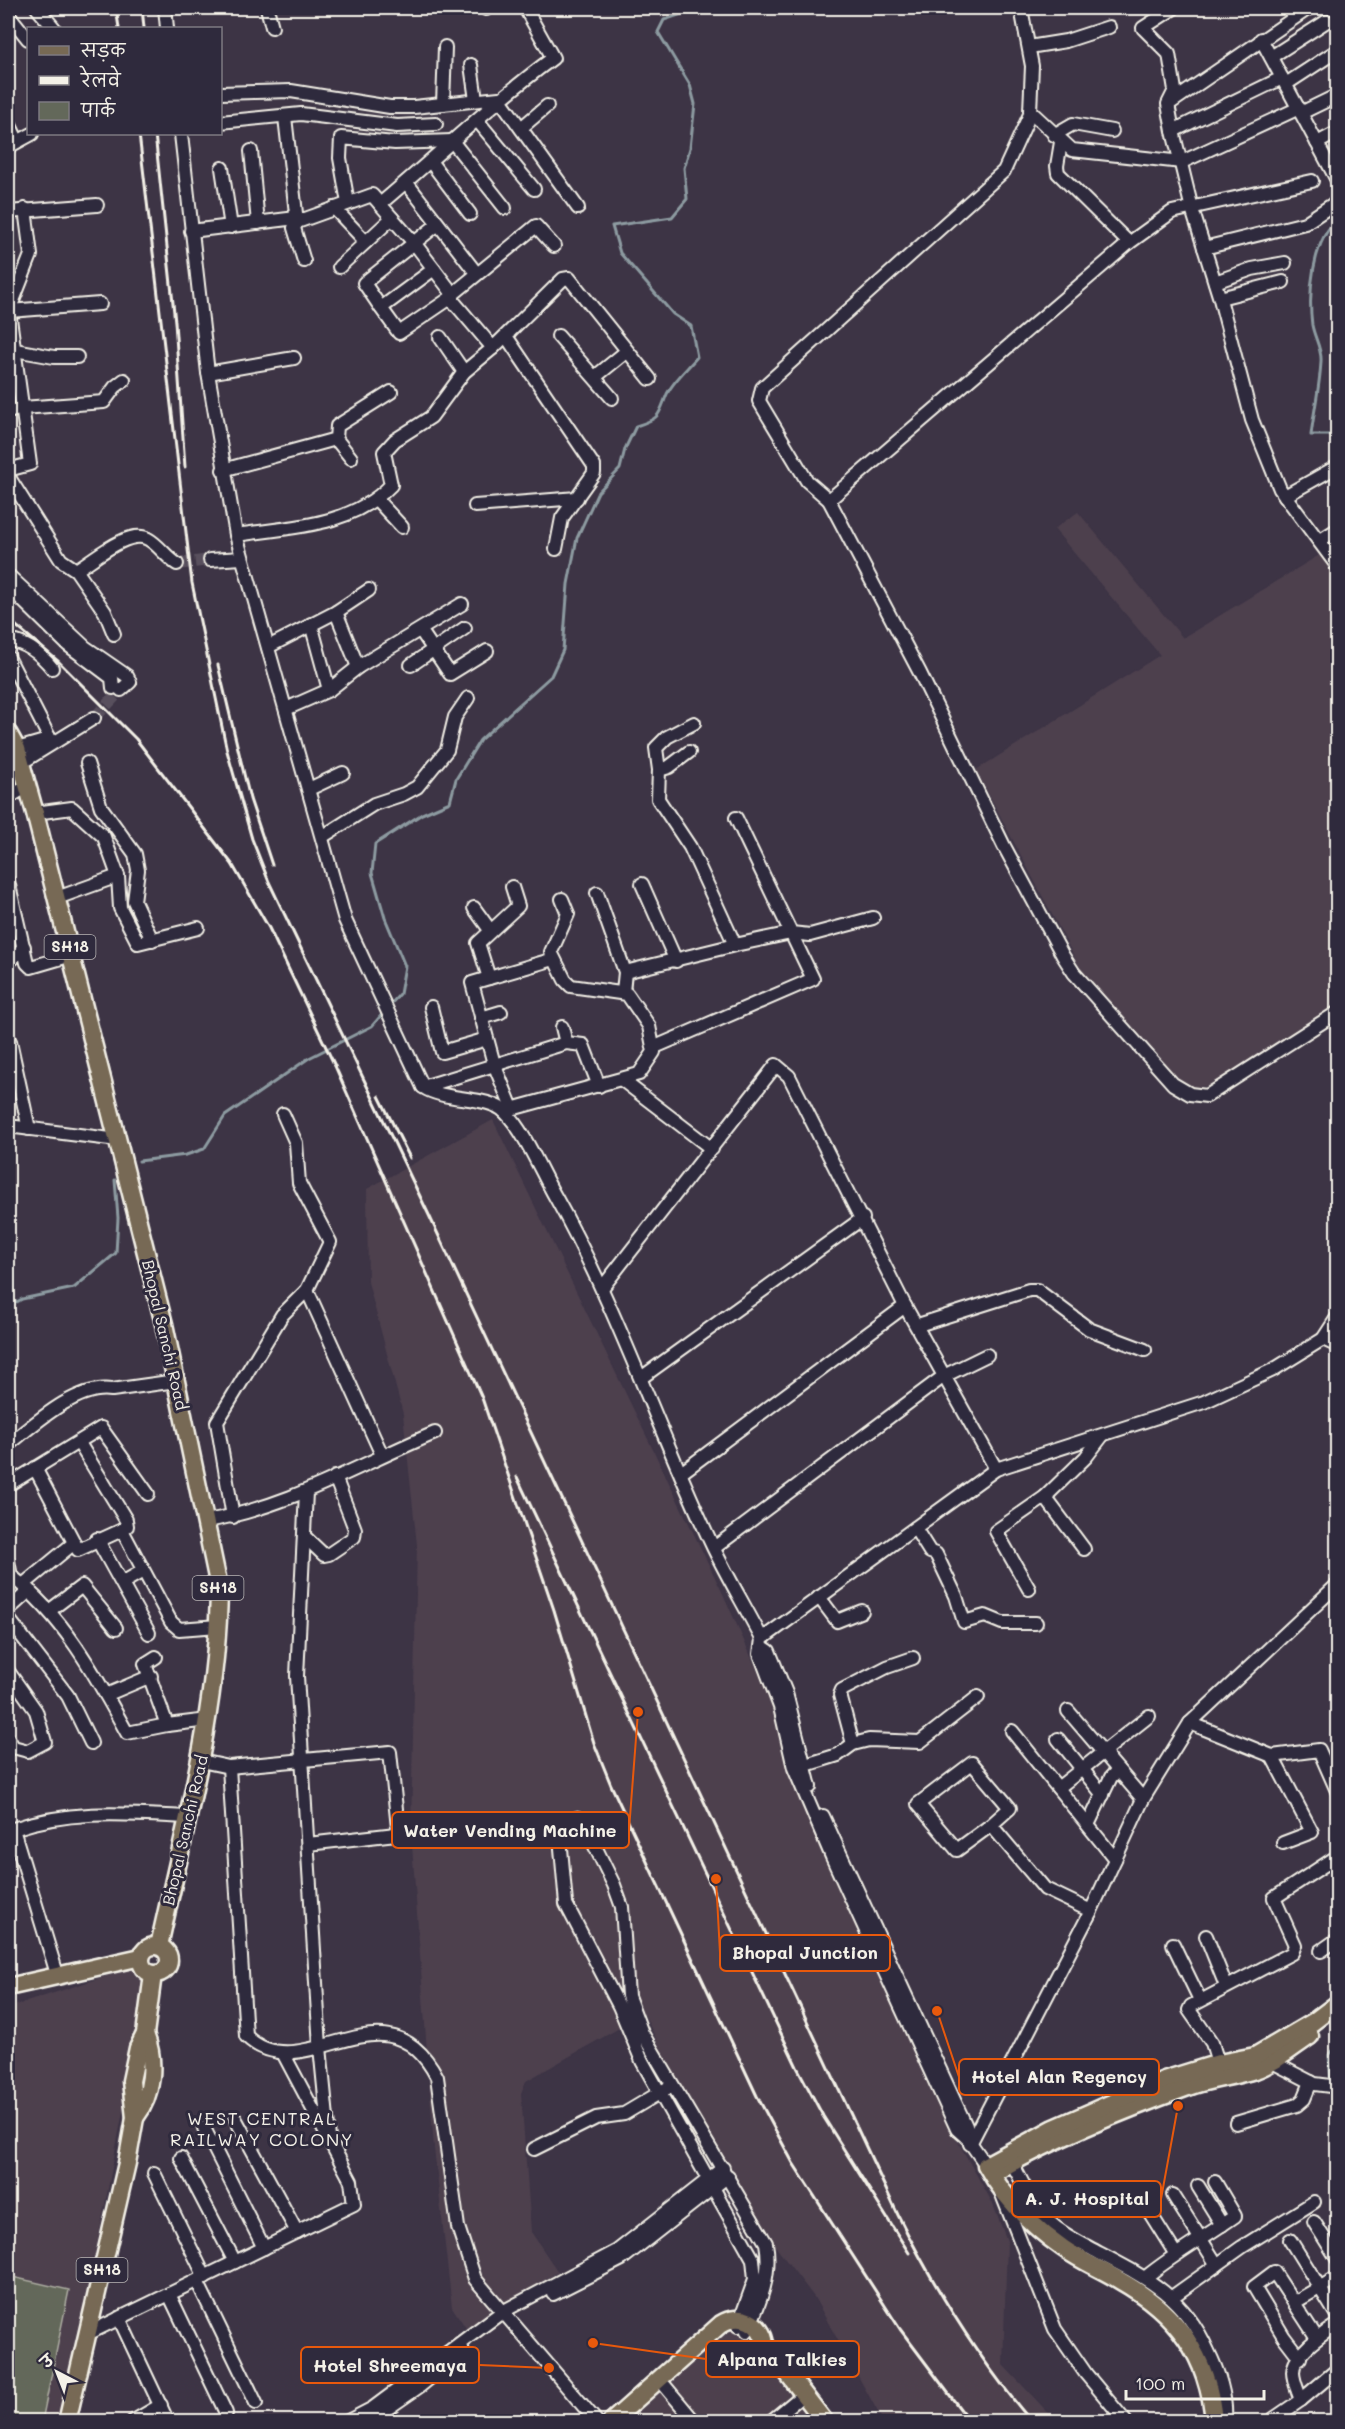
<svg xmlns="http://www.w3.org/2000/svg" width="1345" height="2429" font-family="Mali,'Playpen Sans Deva',sans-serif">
  <rect width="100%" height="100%" fill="#3d3445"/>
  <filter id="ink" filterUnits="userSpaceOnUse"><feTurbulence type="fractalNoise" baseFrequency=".0167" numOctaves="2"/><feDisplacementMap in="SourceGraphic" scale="12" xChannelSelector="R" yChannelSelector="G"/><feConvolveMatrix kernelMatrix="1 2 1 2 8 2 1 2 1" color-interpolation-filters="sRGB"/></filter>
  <g filter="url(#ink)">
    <g fill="#4d404e">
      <path d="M1078,512L1183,638L1321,554L1338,579L1337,1001L1324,1014L1212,1086L1190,1087L1177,1078L1087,981L976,770L1160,655L1054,529Z"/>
      <path d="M493,1120L723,1594L766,1690L783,1735L793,1784L942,2114L992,2202L1007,2241L1003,2365L1056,2421H883L814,2297L723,2178L644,2014L526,2081L521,2093L531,2232L558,2272L466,2328L452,2307L434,2148L411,1831L417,1545L403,1414L368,1282L367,1189Z"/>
      <path d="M152,1961L63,2421H8V2008Z"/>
      <path d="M745,2315L818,2422H618Z"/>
    </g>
    <path fill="#63685a" stroke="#acaca1" stroke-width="1.5" d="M8,2276L69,2290L42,2421H8Z"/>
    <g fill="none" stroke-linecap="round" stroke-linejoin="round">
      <g stroke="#8d9ba1" stroke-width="3">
        <path d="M1338,219C1312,240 1308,294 1312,325C1314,337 1322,349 1321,361C1320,385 1314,411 1311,435H1338"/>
        <path d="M389,1006L400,994L405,966L385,918L372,873L375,844L422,814L450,802L456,779L480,740L551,676L563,650L568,584L577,538L598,492L620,469L625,449L636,426C661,418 658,416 667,394C673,381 688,368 697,357L691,326L673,314L620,253L612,226L672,217L687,199L684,168L690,148L695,104L690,85L658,32L664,20L699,8"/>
        <path d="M139,1161L186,1155L204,1149L225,1116L309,1058L372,1026L385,1011"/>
        <path d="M8,1307L22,1299L74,1288L116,1253L118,1218L115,1180"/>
        <path d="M1331,2084L1329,2055L1338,2045"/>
        <path d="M1332,2091L1338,2133"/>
      </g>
      <g stroke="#58505d" stroke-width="12" stroke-dasharray="12 6" stroke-linecap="butt">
        <path d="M177,564L210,560"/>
        <path d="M94,718L121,690"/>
      </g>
      <g stroke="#f4f1e8" stroke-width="16">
        <g id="minor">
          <path d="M37,8L54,28"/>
          <path d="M165,8L167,28"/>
          <path d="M267,8L272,27"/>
          <path d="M449,8L451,10"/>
          <path d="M486,8V9"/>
          <path d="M1021,8L1032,66L1030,111L1072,150L1182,162L1299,108"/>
          <path d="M1174,8L1143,28L1169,54L1175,90L1168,104L1173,131L1192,209L1220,299L1252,420L1280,489L1338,567"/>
          <path d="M8,14L28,39"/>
          <path d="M1261,39L1338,182"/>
          <path d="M1029,47L1066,41L1109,27"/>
          <path d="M1271,57L1327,21"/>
          <path d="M471,65L476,100"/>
          <path d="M1286,84L1338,50"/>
          <path d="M220,93L291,91L390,107H414L499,98L578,208"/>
          <path d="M443,104L445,47"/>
          <path d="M1169,104L1309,8"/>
          <path d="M1301,113L1338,95"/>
          <path d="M285,117L297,222L294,228L304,261"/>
          <path d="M477,120L534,189"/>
          <path d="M8,121L17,140"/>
          <path d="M220,122L301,114L397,126L436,124"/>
          <path d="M521,128L547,106"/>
          <path d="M1173,131L1282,78"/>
          <path d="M181,134L208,373L236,535L345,920L423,1087C445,1102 488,1095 505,1112C525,1132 541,1172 556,1198C618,1309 658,1431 713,1547C728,1578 746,1608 762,1639"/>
          <path d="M1054,135L1073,124L1112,131"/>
          <path d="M1061,142L1057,166L1058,173L1129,243"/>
          <path d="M1317,143L1338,132"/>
          <path d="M8,147L32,134"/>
          <path d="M251,151L258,223"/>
          <path d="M430,161L470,214"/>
          <path d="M222,168L231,227"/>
          <path d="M1312,181L1172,212L1129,243L829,500L920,673L1004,846L1063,956L1074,973L1173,1084L1190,1094L1207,1096L1338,1012"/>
          <path d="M406,182L477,274"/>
          <path d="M348,203L340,158L341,138L395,143L452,141L505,208"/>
          <path d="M380,204C438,155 492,103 553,58L525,8"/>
          <path d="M334,208L366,242"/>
          <path d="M8,212L97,205"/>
          <path d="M297,222L372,195L415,244L453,294V301L493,348"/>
          <path d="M191,231L296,218"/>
          <path d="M1204,248L1305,223L1338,201"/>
          <path d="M339,267L392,218"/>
          <path d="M434,269L381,308L364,283L438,224"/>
          <path d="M1215,282L1252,269L1285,263"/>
          <path d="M453,294L536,226L554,246"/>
          <path d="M1220,298L1283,282"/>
          <path d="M381,308L399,333L452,297"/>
          <path d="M9,311L100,304"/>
          <path d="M506,336L594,466V473L562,518L556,549"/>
          <path d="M558,336L612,398"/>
          <path d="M440,337L464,372"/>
          <path d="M15,350L54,357H77"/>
          <path d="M208,373L294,358"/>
          <path d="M595,377L627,351"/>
          <path d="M8,412L22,408L104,402L115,387L124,380"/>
          <path d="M336,439L351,458"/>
          <path d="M8,470L30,464L9,311L31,255L25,209"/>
          <path d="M223,470L336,439L337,426L391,392"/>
          <path d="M8,476L61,560L76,570L105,612L114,634"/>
          <path d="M1285,496L1338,466"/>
          <path d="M377,500L402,527"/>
          <path d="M829,500L807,481L759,401L762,388L1004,171L1031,112"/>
          <path d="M475,506L577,498"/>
          <path d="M236,535C290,527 351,527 391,485L384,452L395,440L431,417L464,372L493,348L563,279L569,278L650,379"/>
          <path d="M1319,541L1338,529"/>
          <path d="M210,560L242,558"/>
          <path d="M76,570C93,560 129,528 148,539C159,545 166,557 177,564"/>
          <path d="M8,575L85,647L127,676L130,682L121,690"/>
          <path d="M13,591L68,645L112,678L113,688"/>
          <path d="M336,612L358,667"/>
          <path d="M311,624L329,690"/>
          <path d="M421,631L450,674L487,651"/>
          <path d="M8,640C27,643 40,653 52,668"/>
          <path d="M268,647L336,612L369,590"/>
          <path d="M8,657L50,739"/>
          <path d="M411,665L465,628"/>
          <path d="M286,709L329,690L358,667L462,604"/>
          <path d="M694,723L667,737L656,748L659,770L658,799L690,847L735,945"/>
          <path d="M17,749L48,740"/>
          <path d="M21,763L94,718"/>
          <path d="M87,763L101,807L135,854L138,870L134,901L152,940"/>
          <path d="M659,770L669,767L689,752"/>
          <path d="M309,789L343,773"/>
          <path d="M8,798L26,787"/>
          <path d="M35,813L72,808L104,837L118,876L120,908L138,943L198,928"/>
          <path d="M322,837L374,804L404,794L417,787L447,750L455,717L468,698"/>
          <path d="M8,881L27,963L31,967L72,955"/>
          <path d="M642,884L676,961"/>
          <path d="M597,893L625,972L623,992"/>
          <path d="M57,898L118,876"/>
          <path d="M474,908L490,930"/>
          <path d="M8,963L24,947"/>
          <path d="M625,972L735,945L791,933L810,935L873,918"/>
          <path d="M489,978L478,943L518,906L512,887"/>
          <path d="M431,1007L442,1052L487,1039"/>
          <path d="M481,1018L501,1012"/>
          <path d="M562,1027L566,1043"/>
          <path d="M10,1041L29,1129"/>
          <path d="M655,1047L813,979L736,818"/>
          <path d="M622,1080L712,1149"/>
          <path d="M423,1087L566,1043L583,1045L599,1086"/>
          <path d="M512,1108L494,1064L472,983L554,959"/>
          <path d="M504,1111L639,1074L654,1052L649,1026L627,994L571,986L565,980L551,952L568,914L562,899"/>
          <path d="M8,1126L118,1140"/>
          <path d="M602,1288L776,1065L789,1076L905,1306L996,1469"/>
          <path d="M307,1290L382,1455"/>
          <path d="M918,1325L1029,1290H1037L1089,1329L1145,1350"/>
          <path d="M1323,1339L1338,1346"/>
          <path d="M641,1378L863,1218"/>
          <path d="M79,1443L126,1520L127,1526L122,1530L171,1622L179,1629L218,1626"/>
          <path d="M8,1445C33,1425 77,1384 112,1390L176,1381"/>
          <path d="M35,1468L78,1550L122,1530"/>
          <path d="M681,1473L905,1306"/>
          <path d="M8,1485L101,1428L148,1494"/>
          <path d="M306,1492L297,1676L320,2047L329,2138"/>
          <path d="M1045,1497L1084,1549"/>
          <path d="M233,1517L217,1422L282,1315L307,1290L330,1242L299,1183L296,1143L283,1114"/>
          <path d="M206,1521C287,1508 360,1464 435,1433"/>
          <path d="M915,1528L930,1552L936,1554L956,1596L964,1622L985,1616L1002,1623H1036"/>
          <path d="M304,1536L324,1555L329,1554L354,1537L355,1529L335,1477"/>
          <path d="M97,1539L149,1633"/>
          <path d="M714,1548L944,1376L987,1355"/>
          <path d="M8,1561L11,1576C64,1616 96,1676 127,1733L167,1725L208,1720"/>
          <path d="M122,1583L143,1571"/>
          <path d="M23,1585L74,1543"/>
          <path d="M1029,1589L996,1531L1045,1497L1086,1457L1102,1436"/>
          <path d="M819,1597L837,1621L862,1611"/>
          <path d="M8,1610L30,1590"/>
          <path d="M49,1611L82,1586L116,1628"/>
          <path d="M8,1618L68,1696L91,1743"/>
          <path d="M763,1647L769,1651L786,1693L810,1787"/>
          <path d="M156,1657L145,1664L167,1725"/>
          <path d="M8,1671L36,1711L45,1742L28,1751L13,1747L8,1738"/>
          <path d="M106,1695L151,1676"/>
          <path d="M1068,1711L1143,1799"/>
          <path d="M1190,1723L1272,1756L1319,1750L1338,1793"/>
          <path d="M1012,1731L1115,1859"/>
          <path d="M1058,1739L1103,1795"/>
          <path d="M853,1744L840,1695L842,1690L887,1667L913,1658"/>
          <path d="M1272,1756L1312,1832L1283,1843"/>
          <path d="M201,1761L229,1767L390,1752L398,1828L396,1834L308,1844"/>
          <path d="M229,1767L246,2036C302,2092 386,1978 437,2077L458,2227L475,2279L597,2422"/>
          <path d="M796,1768L838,1755L853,1744L869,1740L920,1742L978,1697"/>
          <path d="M1058,1788L1149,1716"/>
          <path d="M823,1816L966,2126L967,2138"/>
          <path d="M991,1825L957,1850L918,1804L972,1763L1010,1808L991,1825L1045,1889L1091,1911"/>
          <path d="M1088,1825L1111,1777L1118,1770"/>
          <path d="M13,1829C70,1809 127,1814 187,1817"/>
          <path d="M8,1831L13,1829L57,1974"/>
          <path d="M1206,1936L1226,1986"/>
          <path d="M1173,1944L1200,2000"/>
          <path d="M1321,1951L1338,1939"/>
          <path d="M1272,2062L1315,2084L1338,2087"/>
          <path d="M1220,2069L1212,2043L1189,2010L1191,2006L1292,1953L1295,1945L1274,1898L1338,1856"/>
          <path d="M235,2118L297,2232"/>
          <path d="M1236,2123L1297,2105L1304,2099L1311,2082"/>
          <path d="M204,2128L264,2248"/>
          <path d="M970,2144L1091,1911L1143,1799L1190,1723L1338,1584"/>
          <path d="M534,2149L596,2118L624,2114L666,2089"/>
          <path d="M181,2158L235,2262"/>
          <path d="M1012,2163C1023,2183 1032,2205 1048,2221C1063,2235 1081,2243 1099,2253C1149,2279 1184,2297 1208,2351C1219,2373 1227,2397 1225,2422"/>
          <path d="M986,2165L967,2138L957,2129L832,1857L794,1768L780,1707L760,1654L762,1639L996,1469L1204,1402L1273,1370L1323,1339L1338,1316"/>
          <path d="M154,2173L205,2277"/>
          <path d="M1198,2186L1222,2225"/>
          <path d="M1001,2192L1055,2329L1086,2374L1126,2422"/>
          <path d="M1173,2195L1217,2265"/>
          <path d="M1145,2205L1175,2253"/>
          <path d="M1314,2222L1338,2260"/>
          <path d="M1290,2240L1338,2317"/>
          <path d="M1146,2277C1174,2254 1205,2237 1235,2216L1215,2182"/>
          <path d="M197,2281L256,2403"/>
          <path d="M169,2294L226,2413"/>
          <path d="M553,2294L622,2259L728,2176"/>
          <path d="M1172,2297L1242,2247L1314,2202"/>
          <path d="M1295,2302L1338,2277"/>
          <path d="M119,2318L168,2422"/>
          <path d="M738,2326L755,2279L753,2259L642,2061L619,2006L566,1904L559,1826L577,1818L589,1834L614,1885L622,1907L628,1996L642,2033L766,2243C772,2274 760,2303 747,2331"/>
          <path d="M87,2334L354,2204L351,2181L283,2053"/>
          <path d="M1300,2358L1284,2337L1254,2287L1274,2272L1317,2338"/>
          <path d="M665,2386L695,2422"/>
          <path d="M1301,2400C1298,2391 1293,2381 1293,2372C1293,2354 1324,2333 1338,2324"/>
          <path d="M132,2422L161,2405"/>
          <path d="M346,2422L373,2408L502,2312L617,2251L723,2168"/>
          <path d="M368,2422L420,2386L463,2351"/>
          <path d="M770,2422L805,2393"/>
          <path d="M1269,2422L1301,2400L1338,2369"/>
        </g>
      </g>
      <g stroke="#f4f1e8" stroke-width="21">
        <g id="major">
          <path d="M8,733L17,749L35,813L164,1324L219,1587C218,1709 185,1827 159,1946"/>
          <circle cx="155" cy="1960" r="14"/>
          <path d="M8,1987L141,1957"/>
          <path d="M135,2118C153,2094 156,2062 145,2034"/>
          <path d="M999,2170C1058,2136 1124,2110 1188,2087C1210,2079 1233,2077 1255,2070C1275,2063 1292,2048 1310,2036"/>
          <path d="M67,2422L127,2163L135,2118L131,2081L138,2048L145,2034L153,1974"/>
          <path d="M611,2422L721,2324C740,2312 762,2322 765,2344L825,2422"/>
          <path d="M1214,2422C1209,2356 1176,2312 1119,2280C1101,2269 1081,2261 1063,2248C1033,2227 1004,2198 986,2165L1054,2128L1164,2080L1219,2063L1255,2056L1313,2022L1338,2003"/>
        </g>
      </g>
      <use href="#minor" stroke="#2f2a3d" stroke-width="12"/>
      <use href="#major" stroke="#776954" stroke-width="16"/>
      <g stroke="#f4f1e8" stroke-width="3">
        <path d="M116,8L119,28"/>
        <path d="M142,8L144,28"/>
        <path d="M139,134L192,583L227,751L252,839L269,882L428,1213L898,2215C935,2289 978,2359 1032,2422"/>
        <path d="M155,134L175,322L185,467"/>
        <path d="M8,619L59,662L136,739L232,864L269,928L335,1066L482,1398L554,1610L594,1743L611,1785L757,2096L793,2163L900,2329L970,2422"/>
        <path d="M218,665L250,799L272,865"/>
        <path d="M379,1096L410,1158"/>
        <path d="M517,1477L797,2067L823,2116L909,2253"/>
      </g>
    </g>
  </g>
  <g text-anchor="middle" stroke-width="6" stroke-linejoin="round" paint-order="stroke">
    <g fill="#2f2a3d" stroke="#b9b5b5" stroke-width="1.5">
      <rect x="44.5" y="935" width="51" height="24" rx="4.5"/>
      <rect x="192.5" y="1576" width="51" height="24" rx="4.5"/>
      <rect x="76.5" y="2258" width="51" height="24" rx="4.5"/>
    </g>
    <g font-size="15" font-weight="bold" fill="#f4f1e8">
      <text x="70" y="952">SH18</text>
      <text x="218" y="1593">SH18</text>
      <text x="102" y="2275">SH18</text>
    </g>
    <g font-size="16" fill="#f4f1e8" stroke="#2f2a3d">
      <text transform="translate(165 1335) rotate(77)" y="6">Bhopal Sanchi Road</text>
      <text transform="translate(185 1830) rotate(-77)" y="6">Bhopal Sanchi Road</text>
    </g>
    <g font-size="18" letter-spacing="1.5" fill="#f4f1e8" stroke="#2f2a3d">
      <text x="262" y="2125">WEST CENTRAL<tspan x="262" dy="21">RAILWAY COLONY</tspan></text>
    </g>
  </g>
  <path fill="none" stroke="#e8590c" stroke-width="2" d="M638 1712L629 1830M716 1879L720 1953M937 2011L959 2077M1178 2106L1161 2199M593 2343L706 2359M549 2368L479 2365"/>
  <g fill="#e8590c" stroke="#2f2a3d" stroke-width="2">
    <circle cx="638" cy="1712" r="6"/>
    <circle cx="716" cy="1879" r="6"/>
    <circle cx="937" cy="2011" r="6"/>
    <circle cx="1178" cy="2106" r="6"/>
    <circle cx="593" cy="2343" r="6"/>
    <circle cx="549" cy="2368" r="6"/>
  </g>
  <g fill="#2f2a3d" stroke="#e8590c" stroke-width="2">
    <rect x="392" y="1812" width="237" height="36" rx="6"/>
    <rect x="720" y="1935" width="170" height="36" rx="6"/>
    <rect x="959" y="2059" width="200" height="36" rx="6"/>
    <rect x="1012" y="2181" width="149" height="36" rx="6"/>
    <rect x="706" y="2341" width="153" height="36" rx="6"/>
    <rect x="301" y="2347" width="178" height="36" rx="6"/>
  </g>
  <g font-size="18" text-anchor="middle" font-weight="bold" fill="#f4f1e8">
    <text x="510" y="1837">Water Vending Machine</text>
    <text x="805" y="1959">Bhopal Junction</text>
    <text x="1059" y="2083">Hotel Alan Regency</text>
    <text x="1087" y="2205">A. J. Hospital</text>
    <text x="782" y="2366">Alpana Talkies</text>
    <text x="390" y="2372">Hotel Shreemaya</text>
  </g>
  <rect width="1345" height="2429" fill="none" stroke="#2f2a3d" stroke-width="30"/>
  <rect x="15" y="15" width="1315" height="2399" fill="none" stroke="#f4f1e8" stroke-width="2" filter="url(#ink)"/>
  <rect x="27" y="27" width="195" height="108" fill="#2f2a3d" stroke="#7e7a81" stroke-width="1.5"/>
  <rect x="39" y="46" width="30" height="9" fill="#776954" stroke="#7e7a81" stroke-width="1.5"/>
  <text x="81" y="57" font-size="18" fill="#f4f1e8">सड़क</text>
  <rect x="39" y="76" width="30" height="9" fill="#f4f1e8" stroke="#7e7a81" stroke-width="1.5"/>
  <text x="81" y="87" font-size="18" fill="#f4f1e8">रेलवे</text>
  <rect x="39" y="102" width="30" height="18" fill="#63685a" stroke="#7e7a81" stroke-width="1.5"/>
  <text x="81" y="117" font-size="18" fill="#f4f1e8">पार्क</text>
  <g transform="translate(57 2372) rotate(318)" stroke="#2f2a3d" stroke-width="4.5" paint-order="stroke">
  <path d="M0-4.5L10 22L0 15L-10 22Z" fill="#f4f1e8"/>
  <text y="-9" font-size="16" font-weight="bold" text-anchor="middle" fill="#f4f1e8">उ</text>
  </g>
  <path d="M1126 2390v9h138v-9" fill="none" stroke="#f4f1e8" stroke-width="3"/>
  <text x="1135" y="2390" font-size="18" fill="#f4f1e8" stroke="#2f2a3d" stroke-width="4.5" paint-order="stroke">100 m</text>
</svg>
